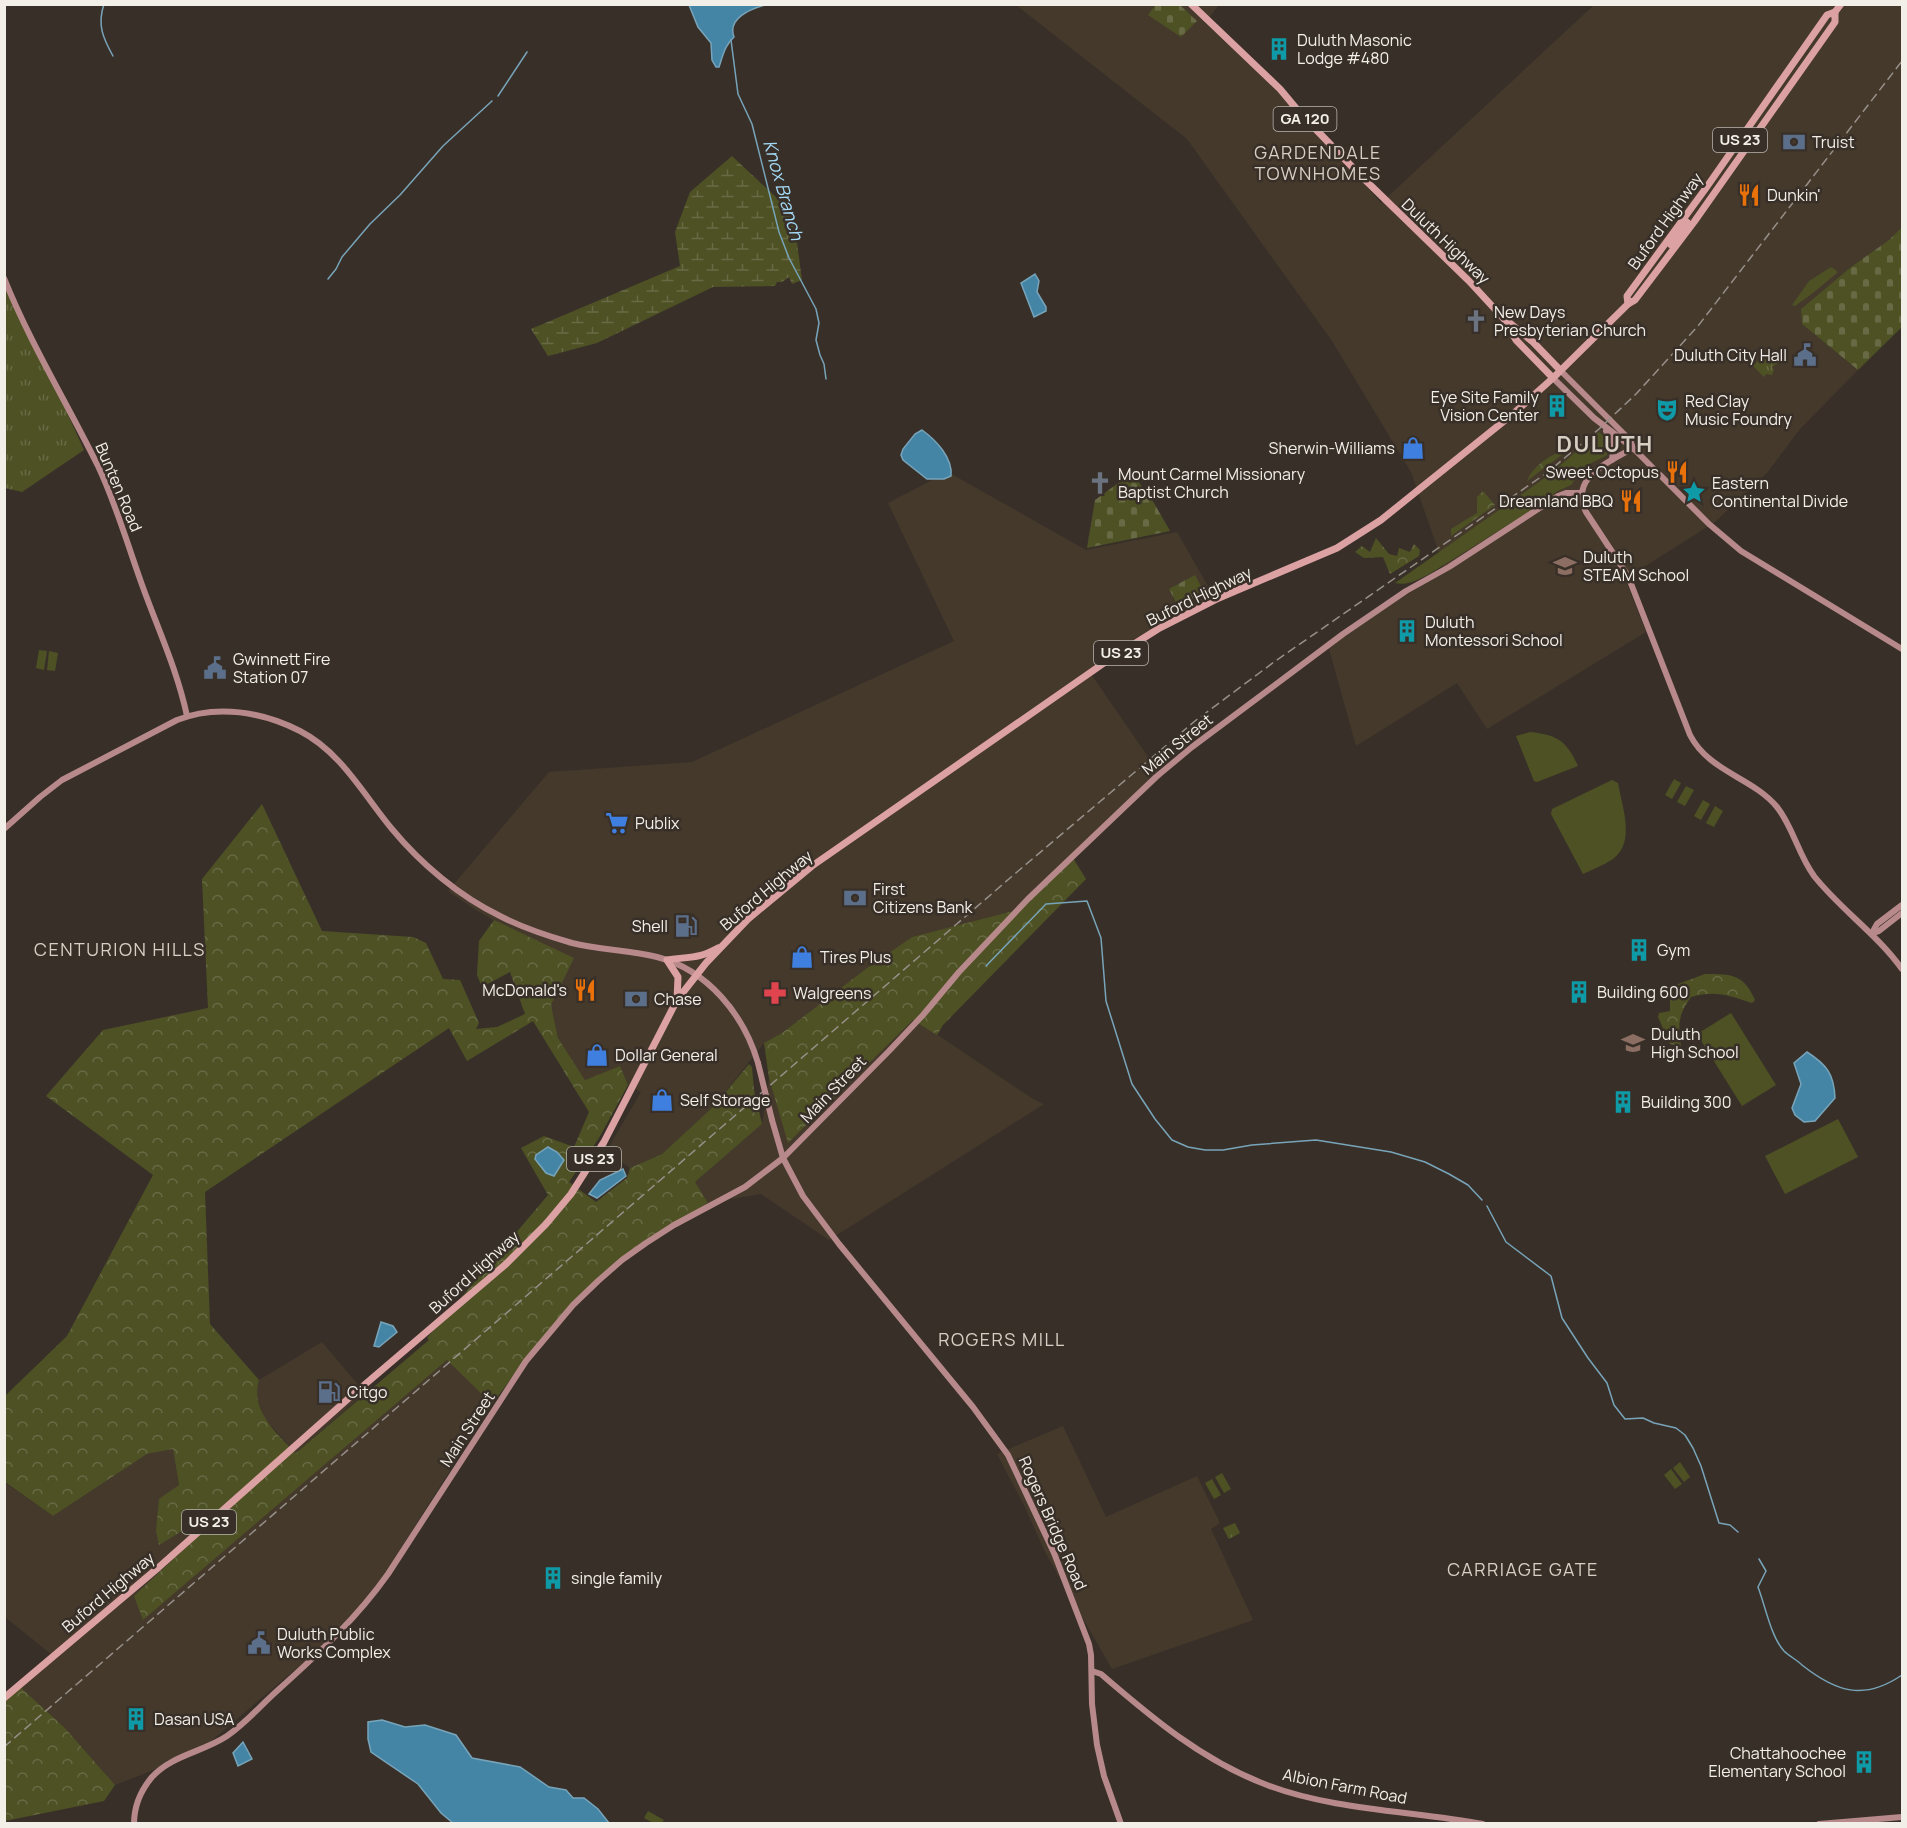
<svg xmlns="http://www.w3.org/2000/svg" width="1907" height="1828" font-family="Manrope,sans-serif">
  <defs>
    <pattern id="forest-crowns" width="20" height="18" patternUnits="userSpaceOnUse" patternTransform="scale(1.5)"><rect width="20" height="18" fill="#4d5124"/><path d="M2 6a3 3 0 1 1 6 0M12 15a3 3 0 1 1 6 0" fill="none" stroke="#676a44"/></pattern>
    <pattern id="wetland-marsh" width="20" height="14" patternUnits="userSpaceOnUse" patternTransform="scale(1.5)"><rect width="20" height="14" fill="#4d5124"/><path d="M1 5h8M5 5V1M11 12h8M15 12V8" fill="none" stroke="#676a44"/></pattern>
    <pattern id="cemetery-stones" width="16" height="16" patternUnits="userSpaceOnUse" patternTransform="scale(1.5)"><rect width="16" height="16" fill="#4d5124"/><path d="M2 7V4a2 2 0 0 1 4 0v3zM10 15v-3a2 2 0 0 1 4 0v3z" fill="#676a44"/></pattern>
    <pattern id="park-tufts" width="24" height="20" patternUnits="userSpaceOnUse" patternTransform="scale(1.5)"><rect width="24" height="20" fill="#4d5124"/><path d="M3 7l-1-3M5 7V3M7 7l1-3M15 17l-1-3M17 17v-4M19 17l1-3" fill="none" stroke="#676a44"/></pattern>
  </defs>
  <rect width="100%" height="100%" fill="#383028"/>
  <g fill="#45392c">
    <path d="M1016,5H1155L1148,15L1197,21L1180,5H1219L1205,23L1267,76L1381,203L1594,5H1902V227L1889,240L1851,267L1801,309L1802,324L1858,370L1800,429L1767,473L1715,522L1625,579L1646,632L1487,729L1457,683L1356,746L1328,645L1445,570L1411,472L1332,341L1187,139Z"/>
    <path d="M948,472L1086,550L1177,532L1217,602L1150,637L1091,674L1162,777L1013,911L912,937L867,968L782,1033L764,1043L715,1105L662,1154L630,1168L606,1152L641,1092L628,1085L620,1066L585,1080L558,1038L551,1005L573,958L511,930L476,910L448,891L549,772L692,762L954,641L888,503Z"/>
    <path d="M914,1019L1033,1099L1044,1104L829,1240L761,1194L708,1203L695,1182L762,1124L769,1078L789,1142Z"/>
    <path d="M322,1342L365,1393L296,1453L264,1418L255,1392L259,1380Z"/>
    <path d="M448,1359L492,1404L367,1602L317,1651L197,1753L115,1785L65,1728L18,1685L52,1655L5,1617L4,1482L53,1516L147,1454L173,1449L179,1486L159,1544L182,1531L195,1539L229,1545Z"/>
    <path d="M1063,1426L1106,1517L1197,1476L1220,1523L1211,1529L1253,1620L1112,1669L1045,1552L1024,1505L997,1454Z"/>
  </g>
  <g fill="#4d5124">
    <path d="M1831,267L1837,271V273L1813,293L1795,306L1792,305L1809,281Z"/>
    <path d="M1599,432L1610,442V449L1606,456L1585,466L1571,485L1556,492L1541,504L1431,573C1419,579 1409,586 1395,583L1549,475Z"/>
    <path d="M39,650L47,651L44,670L36,668Z"/>
    <path d="M49,651L58,653L55,671L47,670Z"/>
    <path d="M1530,732C1557,735 1566,740 1578,766L1537,782L1534,781L1516,736Z"/>
    <path d="M1674,779L1681,783L1672,799L1665,795Z"/>
    <path d="M1612,780L1618,783C1622,807 1636,842 1613,859C1604,865 1593,869 1583,874L1551,814L1552,809Z"/>
    <path d="M1686,786L1694,790L1685,806L1677,802Z"/>
    <path d="M1703,800L1710,804L1701,820L1694,816Z"/>
    <path d="M1715,806L1723,811L1714,827L1706,823Z"/>
    <path d="M1731,1013L1776,1085L1742,1106L1697,1034Z"/>
    <path d="M1838,1119L1858,1157L1785,1194L1765,1156Z"/>
    <path d="M1680,1462L1690,1477L1684,1482L1673,1468Z"/>
    <path d="M1671,1469L1682,1484L1675,1489L1664,1475Z"/>
    <path d="M1222,1473L1231,1489L1224,1493L1215,1477Z"/>
    <path d="M1212,1479L1221,1495L1214,1499L1205,1483Z"/>
    <path d="M648,1811L664,1820L662,1823H653L644,1818Z"/>
  </g>
  <g fill="url(#forest-crowns)" fill-rule="evenodd">
    <path d="M1567,448V451L1527,481C1534,464 1550,456 1567,448Z"/>
    <path d="M1483,491L1495,505L1451,536V529L1477,513V497Z"/>
    <path d="M1376,538L1389,554L1397,556L1399,548L1410,552L1414,544L1420,550L1419,556L1390,574L1383,557L1364,558L1355,552L1362,546L1370,552Z"/>
    <path d="M262,804L322,931L413,937L426,943L443,979L460,980L479,1023L476,1029L497,1027L525,1014L510,972L482,987L477,975L479,941L494,920L574,958L551,1005L558,1038L585,1080L620,1066L628,1085L599,1138L569,1182L596,1202L627,1178L630,1168L662,1154L715,1105L749,1064L752,1067L754,1090L762,1124L695,1182L708,1203L612,1266L529,1355L492,1404L447,1360L143,1620L134,1596L195,1539L182,1531L159,1545L156,1531L159,1499L179,1485L173,1449L147,1454L53,1516L5,1482V1396L67,1336L153,1175L46,1096L103,1030L208,1008L202,879ZM533,1021L589,1112L574,1147L544,1136L521,1148L548,1195L427,1338L429,1340L296,1453C276,1433 250,1410 259,1380L210,1324L205,1192L449,1028L467,1061Z"/>
    <path d="M1073,858L1086,879L943,1025L937,1035L913,1020L788,1143L769,1078L764,1043L782,1033L867,968L912,937L1013,911Z"/>
    <path d="M1705,974C1731,974 1744,974 1755,1000L1752,1003C1729,995 1715,990 1691,997C1678,1015 1678,1024 1681,1046L1670,1044L1658,1017L1659,1013L1670,1011V997L1678,984Z"/>
    <path d="M18,1685L65,1728L115,1785L104,1801L5,1821L4,1698Z"/>
  </g>
  <path fill="url(#wetland-marsh)" d="M732,156L793,213L802,280L792,284L789,277L782,282H777L775,286L713,287L597,343L548,356L531,329L680,266L675,232L690,192Z"/>
  <g fill="url(#cemetery-stones)">
    <path d="M1155,5H1180L1197,21L1181,37L1148,15Z"/>
    <path d="M1902,227V327L1858,370L1802,324L1801,309L1851,267L1889,240Z"/>
    <path d="M1132,473L1154,503L1170,531L1087,548L1095,500Z"/>
    <path d="M1195,575L1204,592L1178,606L1169,589Z"/>
  </g>
  <g fill="url(#park-tufts)">
    <path d="M4,284L38,349L84,450L22,492L5,488Z"/>
    <path d="M1770,348L1779,357L1780,362L1772,367L1774,370L1772,375L1766,374L1764,377L1753,366Z"/>
    <path d="M1235,1523L1240,1533L1229,1539L1223,1528Z"/>
  </g>
  <g fill="#4485a6" stroke="#78a4ba" stroke-width="1.5">
    <path d="M689,5H765C751,9 727,18 734,37C725,45 723,55 719,67H716L712,60L711,43L698,27Z"/>
    <path d="M1035,274L1039,281L1037,292L1046,307V311L1034,317L1021,283Z"/>
    <path d="M922,430C936,440 953,458 951,476L944,479H927L903,460L901,455L903,449L915,434Z"/>
    <path d="M1807,1052C1827,1065 1834,1074 1835,1098L1815,1121L1804,1122L1795,1115L1792,1108L1801,1084L1794,1063Z"/>
    <path d="M548,1147L557,1152L564,1160L554,1176L546,1173L535,1159L536,1155Z"/>
    <path d="M623,1169L626,1176L597,1198L589,1194L600,1180Z"/>
    <path d="M381,1322L393,1326L397,1332L379,1347L374,1346Z"/>
    <path d="M382,1720L405,1727L425,1725L456,1735L472,1758L520,1767L549,1787L566,1790L573,1798H584L598,1809L609,1823H453L441,1813L418,1784L371,1752L368,1739V1722Z"/>
    <path d="M243,1742L252,1759L238,1766L233,1753Z"/>
  </g>
  <g fill="none" stroke-linecap="round" stroke-linejoin="round">
    <g stroke="#78a4ba" stroke-width="1.5">
      <path d="M104,4C97,25 103,38 113,56"/>
      <path d="M731,40L738,94L752,124L779,232L789,258L816,309L819,323L816,340L820,355L824,364L826,379"/>
      <path d="M498,96L527,52"/>
      <path d="M328,279L336,269L342,257L370,224L400,195L443,146L492,101"/>
      <path d="M986,966L1046,904L1087,901L1101,938L1106,1001L1132,1084L1155,1119L1172,1140L1188,1147L1205,1150H1223L1252,1145L1316,1140L1391,1152L1425,1162L1449,1174L1468,1185L1482,1200"/>
      <path d="M1487,1206L1506,1242L1551,1276L1562,1318L1588,1358L1607,1383L1614,1405L1625,1419L1643,1418L1654,1423L1676,1428L1685,1435L1693,1448L1701,1466L1719,1523L1730,1525L1738,1532"/>
      <path d="M1759,1559L1766,1571L1758,1587C1765,1605 1771,1637 1784,1651C1789,1656 1797,1660 1802,1665C1836,1692 1864,1701 1902,1675"/>
    </g>
    <g stroke="#b7898b" stroke-width="6">
      <path d="M4,278C30,343 67,403 98,466C116,504 127,543 141,582C157,627 177,669 187,716"/>
      <path d="M1560,370L1630,440L1633,448"/>
      <path d="M1553,378L1594,418L1633,448L1709,524L1741,551L1902,649"/>
      <path d="M1606,431L1614,443L1612,460"/>
      <path d="M1633,448C1608,463 1569,477 1586,512L1628,576L1690,735C1709,772 1752,777 1777,807C1793,827 1798,854 1814,876C1841,910 1877,934 1902,969"/>
      <path d="M4,829L40,797L62,780L177,720C217,704 263,712 300,731C341,752 363,794 392,829C421,864 459,896 500,916C523,928 548,936 572,943C600,950 630,950 657,957C708,970 744,1015 758,1063"/>
      <path d="M1872,933L1877,924L1902,905"/>
      <path d="M1872,933L1879,931L1902,913"/>
      <path d="M772,1120L783,1158L803,1196L839,1244L973,1407L1008,1455L1054,1553L1089,1644L1091,1655L1092,1704L1097,1745L1104,1776L1121,1824"/>
      <path d="M1092,1671L1101,1674C1152,1718 1203,1761 1267,1785C1332,1810 1413,1811 1483,1824"/>
      <path d="M134,1824C134,1807 141,1790 152,1777C172,1755 203,1752 227,1736C246,1723 261,1705 278,1690C318,1654 357,1618 388,1574L526,1361L573,1305L598,1281L622,1260L646,1243L674,1225L745,1187L783,1158L889,1051L923,1015L959,972L1028,899L1156,777L1192,747L1343,634L1406,591L1449,567L1558,496L1566,493H1581"/>
      <path d="M1819,1824L1902,1817"/>
    </g>
    <g stroke="#dca1a3" stroke-width="7">
      <path d="M1191,4L1280,89L1300,113L1360,175L1469,281L1504,319L1516,340L1553,378"/>
      <path d="M1671,245L1687,222"/>
      <path d="M1628,304L1627,296L1706,188L1827,15L1835,12L1841,4"/>
      <path d="M1506,320L1533,342L1560,370"/>
      <path d="M677,1000L678,977L667,960C690,956 696,960 718,948"/>
      <path d="M4,1698L159,1567L349,1398L506,1264L546,1224L571,1194L604,1142L677,1000L706,963L748,919L812,866L1104,663L1158,629L1219,598L1337,548L1381,520L1514,413L1553,378L1628,304L1635,300L1694,222L1835,22V12"/>
    </g>
    <path stroke="#969089" stroke-width="1.5" stroke-dasharray="9 4.5" stroke-linecap="butt" d="M4,1747L1017,872L1195,721L1274,662L1548,472L1599,429L1636,394L1698,326L1902,61"/>
    <path stroke="#b7898b" stroke-width="6" d="M758,1063L772,1120"/>
  </g>
  <defs>
    <g id="building-bare" transform="scale(1.8)"><path d="M-4-6H4V6H1V3H-1V6H-4ZM-2.5-4.3h1.7v1.8h-1.7ZM.8-4.3h1.7v1.8H.8ZM-2.5-1h1.7V.8h-1.7ZM.8-1h1.7V.8H.8Z" fill="#0f9aa8" stroke="#383028" stroke-width="2.5" paint-order="stroke"/></g>
    <g id="bank-bare" transform="scale(1.8)"><path d="M-6-4H6V4H-6ZM0-2.3a2.3 2.3 0 1 0 0 4.6a2.3 2.3 0 1 0 0-4.6Z" fill="#5c6f8a" stroke="#383028" stroke-width="2.5" paint-order="stroke"/></g>
    <g id="restaurant-bare" transform="scale(1.8)"><path d="M-5-6h1v4h1v-4h1v4h1v-4h1v5L-1.5 .5V6h-2V.5L-5-1ZM5-6V6H3V1.5H1.5Q1.5-4 5-6Z" fill="#e8710a" stroke="#383028" stroke-width="2.5" paint-order="stroke"/></g>
    <g id="church-bare" transform="scale(1.8)"><path d="M-1.2-6h2.4v3.5h3.3v2.4h-3.3V6h-2.4V-.1h-3.3v-2.4h3.3Z" fill="#6b7280" stroke="#383028" stroke-width="2.5" paint-order="stroke"/></g>
    <g id="civic-bare" transform="scale(1.8)"><path d="M-.6-6.5H3V-4.5H.6V-3L4-1V1h2V6H-6V1h2V-1L-.6-3ZM-1.2 2.5V6h2.4V2.5Z" fill="#5c6f8a" stroke="#383028" stroke-width="2.5" paint-order="stroke"/></g>
    <g id="theatre-bare" transform="scale(1.8)"><path d="M-5-5.5Q0-4 5-5.5V0Q5 5 0 6Q-5 5-5 0ZM-3.3-2.5H-1v1.5H-3.3ZM1-2.5H3.3v1.5H1ZM-2.8 1Q0 5.5 2.8 1Z" fill="#0f9aa8" stroke="#383028" stroke-width="2.5" paint-order="stroke"/></g>
    <g id="shop-bare" transform="scale(1.8)"><path d="M-5-2.5h2.3a2.7 3.5 0 0 1 5.4 0H5L5.5 6h-11ZM-1.5-2.5h3a1.5 2.3 0 0 0-3 0Z" fill="#3f7fe0" stroke="#383028" stroke-width="2.5" paint-order="stroke"/></g>
    <g id="sight-bare" transform="scale(1.8)"><path d="M0-6L1.8-2.2L6-1.7L2.9 1.2L3.7 5.4L0 3.3L-3.7 5.4L-2.9 1.2L-6-1.7L-1.8-2.2Z" fill="#0f9aa8" stroke="#383028" stroke-width="2.5" paint-order="stroke"/></g>
    <g id="school-bare" transform="scale(1.8)"><path d="M0-5L7-2L0 1L-7-2ZM-4 1L0 2.5L4 1V4Q0 6-4 4Z" fill="#8d6e63" stroke="#383028" stroke-width="2.5" paint-order="stroke"/></g>
    <g id="supermarket-bare" transform="scale(1.8)"><path d="M-6-5.5h2.5l.6 2H6L4.5 2H-2.5L-4.4-4H-6ZM-1.5 3.2a1.3 1.3 0 1 0 .1 0ZM3 3.2a1.3 1.3 0 1 0 .1 0Z" fill="#3f7fe0" stroke="#383028" stroke-width="2.5" paint-order="stroke"/></g>
    <g id="fuel-bare" transform="scale(1.8)"><path d="M-5.5-6h7V0h2V4h1.3V-2.5L3-4.5l.8-.8L6-3V5H2.5V1h-1V6h-7ZM-4.2-4.7v3.2H.2V-4.7Z" fill="#5c6f8a" stroke="#383028" stroke-width="2.5" paint-order="stroke"/></g>
    <g id="pharmacy-bare" transform="scale(1.8)"><path d="M-2-6h4v4h4v4h-4v4h-4v-4h-4v-4h4Z" fill="#e0444e" stroke="#383028" stroke-width="2.5" paint-order="stroke"/></g>
  </defs>
  <g fill-rule="evenodd">
    <use href="#building-bare" x="1279" y="49"/>
    <use href="#bank-bare" x="1794" y="142"/>
    <use href="#restaurant-bare" x="1749" y="195"/>
    <use href="#church-bare" x="1476" y="321"/>
    <use href="#civic-bare" x="1805" y="355"/>
    <use href="#building-bare" x="1557" y="406"/>
    <use href="#theatre-bare" x="1667" y="410"/>
    <use href="#shop-bare" x="1413" y="448"/>
    <use href="#restaurant-bare" x="1677" y="472"/>
    <use href="#church-bare" x="1100" y="483"/>
    <use href="#sight-bare" x="1694" y="492"/>
    <use href="#restaurant-bare" x="1631" y="501"/>
    <use href="#school-bare" x="1565" y="566"/>
    <use href="#building-bare" x="1407" y="631"/>
    <use href="#civic-bare" x="215" y="668"/>
    <use href="#supermarket-bare" x="617" y="823"/>
    <use href="#bank-bare" x="855" y="898"/>
    <use href="#fuel-bare" x="686" y="926"/>
    <use href="#building-bare" x="1639" y="950"/>
    <use href="#shop-bare" x="802" y="957"/>
    <use href="#restaurant-bare" x="585" y="990"/>
    <use href="#building-bare" x="1579" y="992"/>
    <use href="#pharmacy-bare" x="775" y="993"/>
    <use href="#bank-bare" x="636" y="999"/>
    <use href="#school-bare" x="1633" y="1043"/>
    <use href="#shop-bare" x="597" y="1055"/>
    <use href="#shop-bare" x="662" y="1100"/>
    <use href="#building-bare" x="1623" y="1102"/>
    <use href="#fuel-bare" x="329" y="1392"/>
    <use href="#building-bare" x="553" y="1578"/>
    <use href="#civic-bare" x="259" y="1643"/>
    <use href="#building-bare" x="136" y="1719"/>
    <use href="#building-bare" x="1864" y="1762"/>
  </g>
  <g text-anchor="middle" stroke-width="5" stroke-linejoin="round" paint-order="stroke">
    <g fill="#383028" stroke="#bab5ae" stroke-width="1.5">
      <rect x="1273.5" y="107" width="63" height="24" rx="4.5"/>
      <rect x="1713" y="128" width="54" height="24" rx="4.5"/>
      <rect x="1094" y="641" width="54" height="24" rx="4.5"/>
      <rect x="567" y="1147" width="54" height="24" rx="4.5"/>
      <rect x="182" y="1510" width="54" height="24" rx="4.5"/>
    </g>
    <g font-size="15" font-weight="bold" fill="#f2eee8">
      <text x="1305" y="124">GA 120</text>
      <text x="1740" y="145">US 23</text>
      <text x="1121" y="658">US 23</text>
      <text x="594" y="1164">US 23</text>
      <text x="209" y="1527">US 23</text>
    </g>
    <g font-size="16" fill="#f2eee8" stroke="#383028" text-anchor="start">
      <text x="1297" y="46">Duluth Masonic<tspan x="1297" dy="18">Lodge #480</tspan></text>
      <text x="1812" y="148">Truist</text>
      <text x="1767" y="201">Dunkin'</text>
      <text x="1494" y="318">New Days<tspan x="1494" dy="18">Presbyterian Church</tspan></text>
      <text x="1787" y="361" text-anchor="end">Duluth City Hall</text>
      <text x="1539" y="403" text-anchor="end">Eye Site Family<tspan x="1539" dy="18">Vision Center</tspan></text>
      <text x="1685" y="407">Red Clay<tspan x="1685" dy="18">Music Foundry</tspan></text>
      <text x="1395" y="454" text-anchor="end">Sherwin-Williams</text>
      <text x="1659" y="478" text-anchor="end">Sweet Octopus</text>
      <text x="1118" y="480">Mount Carmel Missionary<tspan x="1118" dy="18">Baptist Church</tspan></text>
      <text x="1712" y="489">Eastern<tspan x="1712" dy="18">Continental Divide</tspan></text>
      <text x="1613" y="507" text-anchor="end">Dreamland BBQ</text>
      <text x="1583" y="563">Duluth<tspan x="1583" dy="18">STEAM School</tspan></text>
      <text x="1425" y="628">Duluth<tspan x="1425" dy="18">Montessori School</tspan></text>
      <text x="233" y="665">Gwinnett Fire<tspan x="233" dy="18">Station 07</tspan></text>
      <text x="635" y="829">Publix</text>
      <text x="873" y="895">First<tspan x="873" dy="18">Citizens Bank</tspan></text>
      <text x="668" y="932" text-anchor="end">Shell</text>
      <text x="1657" y="956">Gym</text>
      <text x="820" y="963">Tires Plus</text>
      <text x="567" y="996" text-anchor="end">McDonald's</text>
      <text x="1597" y="998">Building 600</text>
      <text x="793" y="999">Walgreens</text>
      <text x="654" y="1005">Chase</text>
      <text x="1651" y="1040">Duluth<tspan x="1651" dy="18">High School</tspan></text>
      <text x="615" y="1061">Dollar General</text>
      <text x="680" y="1106">Self Storage</text>
      <text x="1641" y="1108">Building 300</text>
      <text x="347" y="1398">Citgo</text>
      <text x="571" y="1584">single family</text>
      <text x="277" y="1640">Duluth Public<tspan x="277" dy="18">Works Complex</tspan></text>
      <text x="154" y="1725">Dasan USA</text>
      <text x="1846" y="1759" text-anchor="end">Chattahoochee<tspan x="1846" dy="18">Elementary School</tspan></text>
    </g>
    <g font-size="16" fill="#f2eee8" stroke="#383028">
      <text transform="translate(1665 221) rotate(-54)" y="6">Buford Highway</text>
      <text transform="translate(1446 241) rotate(44)" y="6">Duluth Highway</text>
      <text transform="translate(119 487) rotate(67)" y="6">Bunten Road</text>
      <text transform="translate(1199 596) rotate(-26)" y="6">Buford Highway</text>
      <text transform="translate(1177 744) rotate(-39)" y="6">Main Street</text>
      <text transform="translate(766 890) rotate(-40)" y="6">Buford Highway</text>
      <text transform="translate(833 1089) rotate(-46)" y="6">Main Street</text>
      <text transform="translate(474 1272) rotate(-42)" y="6">Buford Highway</text>
      <text transform="translate(467 1429) rotate(-57)" y="6">Main Street</text>
      <text transform="translate(1053 1523) rotate(66)" y="6">Rogers Bridge Road</text>
      <text transform="translate(108 1592) rotate(-40)" y="6">Buford Highway</text>
      <text transform="translate(1345 1786) rotate(11)" y="6">Albion Farm Road</text>
    </g>
    <g font-size="18" letter-spacing="1.5" fill="#d8cfc4" stroke="#383028">
      <text x="1318" y="159">GARDENDALE<tspan x="1318" dy="21">TOWNHOMES</tspan></text>
      <text x="120" y="956">CENTURION HILLS</text>
      <text x="1002" y="1346">ROGERS MILL</text>
      <text x="1523" y="1576">CARRIAGE GATE</text>
    </g>
    <g font-size="18" font-style="italic" fill="#a3d8f5" stroke="#383028">
      <text transform="translate(783 190) rotate(74)" y="6">Knox Branch</text>
    </g>
    <g font-size="22" font-weight="bold" letter-spacing="1.5" fill="#d8cfc4" stroke="#383028">
      <text x="1605" y="452">DULUTH</text>
    </g>
  </g>
  <rect width="1907" height="1828" fill="none" stroke="#f2eee8" stroke-width="12"/>
</svg>
